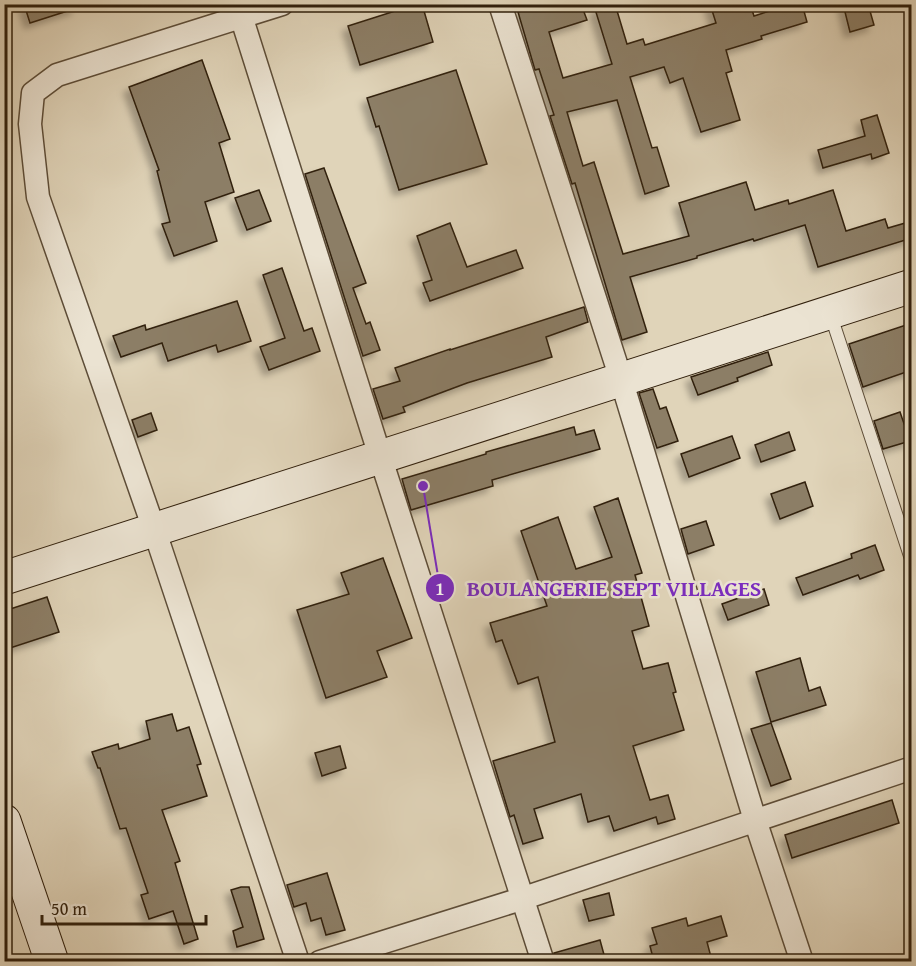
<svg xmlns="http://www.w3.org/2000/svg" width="916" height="966" font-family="'Gentium Book Plus',serif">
  <defs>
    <filter id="shadow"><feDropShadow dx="-5.5" dy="5.5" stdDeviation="3" flood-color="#0004"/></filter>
  </defs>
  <rect width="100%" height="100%" fill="#e0d4b9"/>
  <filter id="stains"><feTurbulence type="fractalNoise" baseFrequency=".00333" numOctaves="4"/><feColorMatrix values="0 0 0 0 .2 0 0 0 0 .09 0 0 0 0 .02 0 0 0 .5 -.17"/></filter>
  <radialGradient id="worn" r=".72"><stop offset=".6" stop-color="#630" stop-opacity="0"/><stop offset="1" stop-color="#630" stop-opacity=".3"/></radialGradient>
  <g fill="#8c7e66" stroke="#31200d" stroke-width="1.5" filter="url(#shadow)">
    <path d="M24,4H76L77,8L30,23Z"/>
    <path d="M417,4H422L433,42L360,65L348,26Z"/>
    <path d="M542,4H581L587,20L549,32L563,78L612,64L595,9L609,4H615L627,44L643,39L645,45L716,23L710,4H750L754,16L792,4H802L807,22L761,36L762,39L726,50L732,71L726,73L740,120L701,132L683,78L670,83L664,67L630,77L652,148L657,147L669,186L645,194L617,100L567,112L583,166L594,162L623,254L689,236L679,203L746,182L755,210L788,200L789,204L833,190L846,231L885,219L888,228L912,221V238L818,267L805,225L754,241L753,239L697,256V258L630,277L647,332L622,340L575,183L572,184L550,116L554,115L539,69L535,70L518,12Z"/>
    <path d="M843,4H868L874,25L850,32Z"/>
    <path d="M202,60L230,139L219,143L234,192L205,202L217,241L174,256L162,224L170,222L157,171L159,170L129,87Z"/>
    <path d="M456,70L487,164L399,190L379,126L376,127L367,98Z"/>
    <path d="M877,115L889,153L872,159L871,154L823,168L818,150L865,136L861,120Z"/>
    <path d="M324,168L366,283L353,288L366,324L370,322L380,350L363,356L305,174Z"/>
    <path d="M259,190L271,221L247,230L235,198Z"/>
    <path d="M450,223L467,267L516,250L523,268L430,301L423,283L432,280L417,236Z"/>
    <path d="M282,268L304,331L312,328L320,351L269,370L260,347L285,338L263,275Z"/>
    <path d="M237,301L251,341L218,352L216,345L168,361L162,343L121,357L113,336L145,325L146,330Z"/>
    <path d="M584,307L588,322L546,337L552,357L467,383L403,407L405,412L383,419L373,389L400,381L395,368L450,349V350Z"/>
    <path d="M912,323V370L863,387L849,344Z"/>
    <path d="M768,352L772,365L737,378L738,381L698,395L691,377Z"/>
    <path d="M653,389L660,409L666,407L678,441L657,448L639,393Z"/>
    <path d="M900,412L910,441L883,449L874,421Z"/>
    <path d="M151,413L157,430L138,437L132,420Z"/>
    <path d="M574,427L576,435L594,430L600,449L492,480L493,486L411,510L402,479L486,454V452Z"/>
    <path d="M789,432L795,450L761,462L755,445Z"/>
    <path d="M732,436L740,458L689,477L681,454Z"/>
    <path d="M805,482L813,506L780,519L771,494Z"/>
    <path d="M618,498L642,573L635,575L649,626L632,631L643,669L668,663L676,692L673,693L684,730L633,746L650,800L668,795L675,819L658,824L656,817L614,831L609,816L588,822L581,794L534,809L543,838L523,844L514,815L510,817L493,761L555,742L538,677L518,684L502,640L496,642L490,623L547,606L521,531L558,517L576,569L612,557L594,507Z"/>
    <path d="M706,521L714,545L688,554L681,529Z"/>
    <path d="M875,545L884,570L860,579L858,575L803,595L796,578L852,558L851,554Z"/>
    <path d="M383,558L412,638L377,651L387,677L326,698L297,610L349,594L341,573Z"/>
    <path d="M764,589L769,605L728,620L722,604Z"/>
    <path d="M47,597L59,632L4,650V611Z"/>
    <path d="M800,658L809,691L820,687L826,705L771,722L756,672Z"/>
    <path d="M172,714L177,731L189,727L201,764L197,765L207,796L162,810L180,861L175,863L198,939L184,944L173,911L149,919L141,895L148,893L126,828L120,829L100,768H98L92,752L118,744L119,749L150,739L146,721Z"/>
    <path d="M771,723L791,779L771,786L751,729Z"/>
    <path d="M340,746L346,768L322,776L315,753Z"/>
    <path d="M892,800L899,823L792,858L785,835Z"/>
    <path d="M327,873L345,930L326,935L321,918L311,921L306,903L294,907L287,885Z"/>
    <path d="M241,887H249L264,939L237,947L233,931L243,927L231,890Z"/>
    <path d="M609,893L614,915L589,921L583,900Z"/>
    <path d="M721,916L727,936L707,942L711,957L695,962H654L650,946L657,944L652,928L686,918L688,926Z"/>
    <path d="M600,940L606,962H556L554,953Z"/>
  </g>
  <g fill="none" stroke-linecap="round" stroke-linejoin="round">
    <g stroke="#5d4d38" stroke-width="14">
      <path id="lane" d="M830,313L912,562"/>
    </g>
    <g stroke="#5d4d38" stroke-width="25">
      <g id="street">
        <path d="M282,4L57,75L33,93L30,124L38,197L154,529L298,962"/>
        <path d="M500,4L621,379L755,820L802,962"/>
        <path d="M242,19L380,456L543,962"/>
        <path d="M320,962L521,899L912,768"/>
      </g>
    </g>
    <g stroke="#31200d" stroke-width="35">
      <g id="secondary">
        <path d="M4,578L912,286"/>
        <path d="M4,821L52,962"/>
      </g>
    </g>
    <use href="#lane" stroke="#ebe3d2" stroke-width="12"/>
    <use href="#street" stroke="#ebe3d2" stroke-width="22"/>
    <use href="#secondary" stroke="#ebe3d2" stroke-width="33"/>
  </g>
  <path fill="none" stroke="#7b2cbf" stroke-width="2" d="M423 486L440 588"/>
  <g fill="#7b2cbf" stroke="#ebe3d2" stroke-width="2">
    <circle cx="423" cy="486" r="6"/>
    <circle cx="440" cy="588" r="15"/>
  </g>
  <g font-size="18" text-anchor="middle" font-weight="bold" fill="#fff">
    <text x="440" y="595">1</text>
  </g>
  <g font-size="22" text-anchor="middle" font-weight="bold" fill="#7b2cbf" stroke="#ebe3d2" stroke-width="5" stroke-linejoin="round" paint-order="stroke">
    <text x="614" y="596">BOULANGERIE SEPT VILLAGES</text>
  </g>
  <rect width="916" height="966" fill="none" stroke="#e0d4b9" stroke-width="24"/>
  <rect x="6" y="6" width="904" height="954" fill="none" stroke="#31200d" stroke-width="3"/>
  <rect x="12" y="12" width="892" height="942" fill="none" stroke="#31200d" stroke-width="1.5"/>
  <path d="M42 915v9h164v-9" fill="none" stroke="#31200d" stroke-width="3"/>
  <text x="51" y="915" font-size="18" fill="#31200d" stroke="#ebe3d2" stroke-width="4.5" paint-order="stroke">50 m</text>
  <rect width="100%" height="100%" filter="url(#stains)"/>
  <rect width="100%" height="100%" fill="url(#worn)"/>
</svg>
